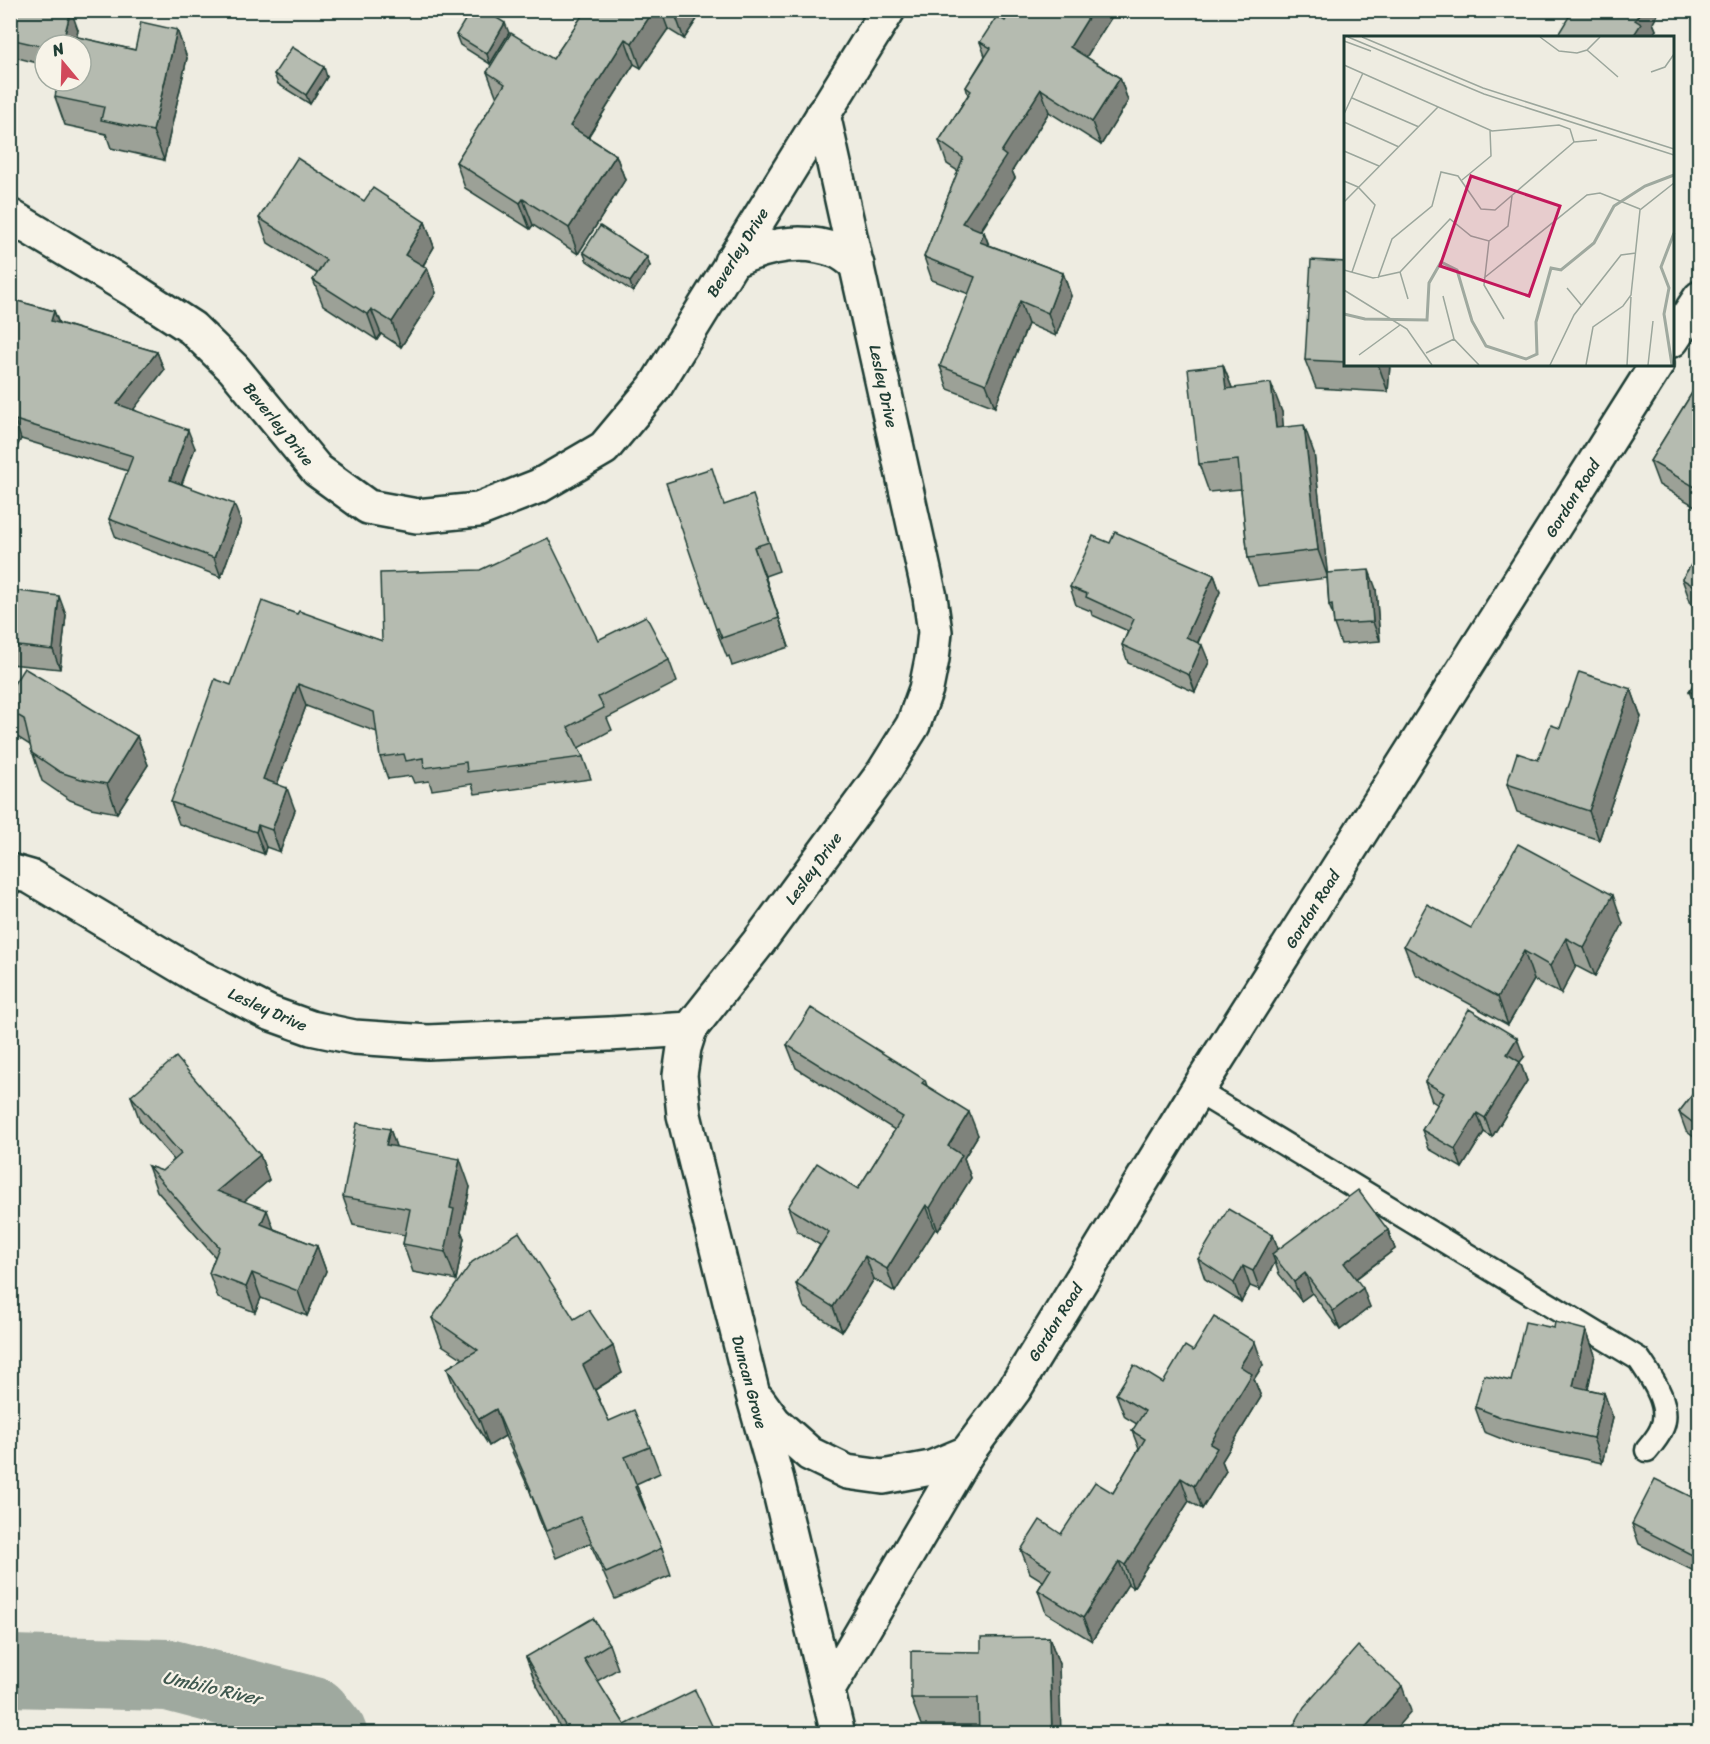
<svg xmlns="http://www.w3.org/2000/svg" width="1710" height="1744" font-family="Sriracha,sans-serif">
  <rect width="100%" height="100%" fill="#eeece1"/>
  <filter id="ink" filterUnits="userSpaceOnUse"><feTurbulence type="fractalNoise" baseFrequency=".0167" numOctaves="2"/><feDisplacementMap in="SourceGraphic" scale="12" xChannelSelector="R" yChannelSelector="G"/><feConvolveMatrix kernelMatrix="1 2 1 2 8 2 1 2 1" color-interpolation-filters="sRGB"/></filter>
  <g filter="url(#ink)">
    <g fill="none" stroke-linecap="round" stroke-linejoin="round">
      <path stroke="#9fa99f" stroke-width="72" d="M10,1671L168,1675L314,1713L331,1734"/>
      <g stroke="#1f3d34" stroke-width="27">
        <path id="service" d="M1197,1091L1639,1359C1651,1377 1673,1407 1661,1430C1658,1437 1652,1444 1647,1450"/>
      </g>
      <g stroke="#1f3d34" stroke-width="38">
        <g id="minor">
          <path d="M10,216L135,291L192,328L234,369L317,470L368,507L417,516L478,510L539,486L604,448L655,387L888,10"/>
          <path d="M731,262C764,246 801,237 837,251C844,254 851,260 857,265"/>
          <path d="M1672,340L1700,298"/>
          <path d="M10,871L31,877L199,977L269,1013L311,1028L354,1037L428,1042L609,1034L690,1029L758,943L883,773L913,725L926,689L932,659L935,632L930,597L823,114"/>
          <path d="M690,1029L684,1048L680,1075L684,1115L752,1391L777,1480L838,1734"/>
          <path d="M758,1400L774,1422L810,1454L847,1472L883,1477L931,1468L967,1453"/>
          <path d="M828,1690L967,1453L1014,1390L1197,1091L1657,364"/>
        </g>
      </g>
      <use href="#service" stroke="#f7f3e8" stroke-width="22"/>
      <use href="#minor" stroke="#f7f3e8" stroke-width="33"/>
    </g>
    <g fill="#9ca197" stroke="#1f3d34" stroke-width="1.5">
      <path d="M586,10H703L684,39L668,29L641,68L634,64L588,137L616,155L625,180L578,254L533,225L530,229L465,188L456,162L497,98L487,72L553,59Z"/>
      <path d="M1012,10H1116L1086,57L1120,78L1128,101L1101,145L1049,112L1012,171L1015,178L981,231L984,232L989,245L1063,273L1071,296L1056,336L1028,324L995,407L948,389L940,366L969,294L932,280L924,257L958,171L947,164L939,141L968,95L966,87L985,56L980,42L1005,21Z"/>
      <path d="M1565,10H1660L1653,23L1656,30L1571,14Z"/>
      <path d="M78,30L76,37L135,50L177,30L187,58L164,160L111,148L106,134L65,125L55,97L81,45H45V65L10,56V39Z"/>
      <path d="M509,33L490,64L460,45L456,35Z"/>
      <path d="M274,74L327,77L310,104L278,84Z"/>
      <path d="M364,201L425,222L434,247L423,266L427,268L436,293L401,347L381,334L377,340L323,305L313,280L318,274L268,243L259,218Z"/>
      <path d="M583,252L650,266L633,292L587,261Z"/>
      <path d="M1346,262V364H1390L1388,392L1316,388L1305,360Z"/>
      <path d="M10,299L54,311L59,323L157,352L164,370L133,409L195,448L182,484L241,522L221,577L116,538L109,519L128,471L21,439L10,459Z"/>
      <path d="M1223,365L1232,388L1282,412L1283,427L1314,453L1327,573L1376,589L1380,641L1341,644L1334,624L1333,615L1329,605L1327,578L1258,586L1248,558L1241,489L1209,492L1199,464Z"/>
      <path d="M1700,380V509L1659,485L1650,461Z"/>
      <path d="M725,505L763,524L779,571L765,576L789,647L732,666L729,656L727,657L716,629Z"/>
      <path d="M1110,543L1214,575L1220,592L1198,643L1209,662L1195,692L1128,663L1122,645L1128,631L1092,615L1091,611L1076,605L1070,587Z"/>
      <path d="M1700,551V609L1691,604L1682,579Z"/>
      <path d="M10,590L66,615L60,669L10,664Z"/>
      <path d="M297,614L382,641L598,640L669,660L677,682L607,718L612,730L578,748L583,757L591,779L475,794L472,784L432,790L429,781L414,783L411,776L388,779L380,757L377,732L306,706L277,784L295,810L280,852L266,847L264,854L179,824L171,802L231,685Z"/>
      <path d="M1700,675V716L1698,715L1689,691Z"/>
      <path d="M1631,689L1641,717L1599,840L1517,812L1507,784L1538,760L1560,728Z"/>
      <path d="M10,690L137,736L148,765L117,813L91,808L70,800L42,781L30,745L11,733L10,730Z"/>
      <path d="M1623,924L1595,976L1576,966L1561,994L1534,980L1508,1025L1415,974L1404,946L1471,928Z"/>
      <path d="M787,1045L925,1080L927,1086L978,1135L964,1158L971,1178L938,1231L935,1229L895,1292L874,1279L842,1331L804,1307L796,1284L820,1245L797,1231L788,1207L858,1189L895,1130L796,1068Z"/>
      <path d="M1524,1057L1520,1062L1527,1081L1492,1137L1484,1132L1462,1168L1429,1149L1422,1130L1438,1105L1432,1101L1425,1082Z"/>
      <path d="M1700,1085V1142L1686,1131L1679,1112Z"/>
      <path d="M131,1096L260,1155L269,1180L244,1201L274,1229L317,1246L326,1271L307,1316L261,1298L255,1312L218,1298L209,1273L215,1257L157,1191L148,1166L162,1171L174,1160L140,1121Z"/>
      <path d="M390,1129L396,1147L470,1187L461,1231L464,1238L456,1280L413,1272L403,1244L405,1235L353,1225L343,1197Z"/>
      <path d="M1388,1230L1395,1249L1356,1279L1370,1307L1340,1330L1312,1293L1301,1301L1279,1274L1275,1262L1260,1290L1250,1286L1241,1302L1205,1279L1198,1259L1273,1235L1278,1250Z"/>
      <path d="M432,1318L574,1319L622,1373L595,1390L609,1421L650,1447L660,1473L636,1484L647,1513H646L662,1548L671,1575L615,1599L590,1543L556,1558L539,1518L530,1491L505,1436L489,1446L457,1395L447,1368L463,1359L442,1345Z"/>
      <path d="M1554,1328L1586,1330L1595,1355L1588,1389L1604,1393L1613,1418L1602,1463L1512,1443L1484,1432L1475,1407L1511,1381Z"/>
      <path d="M1193,1351L1263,1365L1254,1379L1261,1397L1222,1461L1226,1471L1202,1509L1189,1501L1133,1588L1128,1584L1092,1641L1046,1613L1038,1590L1043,1581L1030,1573L1021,1550L1061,1534L1113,1493L1139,1449L1132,1431L1137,1424L1125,1417L1116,1394L1163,1383Z"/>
      <path d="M1700,1501V1574L1639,1544L1632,1524Z"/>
      <path d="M1049,1637L1059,1664L978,1725H921L911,1698L981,1652Z"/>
      <path d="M609,1644L618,1669L597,1681L625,1725L716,1734H564L535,1682L526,1657Z"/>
    </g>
    <g fill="#7f837b" stroke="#1f3d34" stroke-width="1.5">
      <path d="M71,10L78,30L74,45H62Z"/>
      <path d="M654,10H661L668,29L641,68L632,43Z"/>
      <path d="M677,10H703L684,39L675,14Z"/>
      <path d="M1093,10H1116L1078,70L1070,47Z"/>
      <path d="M1642,10H1660L1653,23L1656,30L1651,38H1632L1635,20Z"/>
      <path d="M505,23L509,33L490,64L487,54Z"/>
      <path d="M177,30L187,58L164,160L153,131Z"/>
      <path d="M625,39L634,64L579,151L570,126Z"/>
      <path d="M324,67L327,77L310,104L306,95Z"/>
      <path d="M1120,78L1128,101L1101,145L1092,122Z"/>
      <path d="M1041,89L1049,112L1012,171L1015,178L970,246L962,223L1001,152Z"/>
      <path d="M616,155L625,180L578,254L569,228Z"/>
      <path d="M523,199L533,225L530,229L520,203Z"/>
      <path d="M425,222L434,247L414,280L405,255Z"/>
      <path d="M984,232L992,255L980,242Z"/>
      <path d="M647,257L650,266L633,292L630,282Z"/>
      <path d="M427,268L436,293L401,347L392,322Z"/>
      <path d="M1063,273L1071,296L1056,336L1048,313Z"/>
      <path d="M1020,301L1028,324L995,407L986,384Z"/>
      <path d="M371,309L381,334L377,340L368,315Z"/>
      <path d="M54,311L61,330L51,321Z"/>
      <path d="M157,352L164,370L124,422L117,404Z"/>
      <path d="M1378,364H1390L1388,392Z"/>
      <path d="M1223,365L1234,393L1226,389Z"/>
      <path d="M1271,383L1282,412L1286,456L1276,428Z"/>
      <path d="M15,420L21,439L10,459V429Z"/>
      <path d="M1304,425L1314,453L1328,578L1318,550Z"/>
      <path d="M188,430L195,448L176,498L170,480Z"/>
      <path d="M234,504L241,522L221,577L214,558Z"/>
      <path d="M754,547L765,576L789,647L779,618Z"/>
      <path d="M1369,570L1376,589L1380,641L1373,622Z"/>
      <path d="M1214,575L1220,592L1192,655L1186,637Z"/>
      <path d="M59,596L66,615L60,669L53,650Z"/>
      <path d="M1202,645L1209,662L1195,692L1189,675Z"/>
      <path d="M298,684L306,706L271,801L263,779Z"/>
      <path d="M1631,689L1641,717L1599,840L1589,811Z"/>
      <path d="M137,736L148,765L117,813L107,784Z"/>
      <path d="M287,788L295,810L280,852L272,830Z"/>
      <path d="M258,825L266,847L264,854L256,832Z"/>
      <path d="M1613,895L1623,924L1595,976L1584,948Z"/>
      <path d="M1566,938L1576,966L1561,994L1550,966Z"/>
      <path d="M1524,951L1534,980L1508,1025L1498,997Z"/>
      <path d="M1517,1038L1524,1057L1520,1062L1527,1081L1492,1137L1485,1118L1507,1054Z"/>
      <path d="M969,1112L978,1135L964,1158L971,1178L938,1231L930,1208L948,1146Z"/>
      <path d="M1477,1113L1484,1132L1462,1168L1455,1149Z"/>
      <path d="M390,1129L400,1158L386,1145Z"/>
      <path d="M260,1155L269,1180L226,1217L217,1191Z"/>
      <path d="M460,1159L470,1187L461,1231L464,1238L456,1280L445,1252L450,1208Z"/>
      <path d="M926,1205L935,1229L895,1292L887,1269Z"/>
      <path d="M267,1210L276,1235L261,1224Z"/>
      <path d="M1388,1230L1395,1249L1351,1282L1344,1263Z"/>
      <path d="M1273,1235L1280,1254H1272L1275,1262L1260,1290L1253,1271Z"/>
      <path d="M317,1246L326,1271L307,1316L298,1291Z"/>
      <path d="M865,1256L874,1279L842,1331L833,1307Z"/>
      <path d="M1243,1266L1250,1286L1241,1302L1234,1283Z"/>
      <path d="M252,1273L261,1298L255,1312L246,1287Z"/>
      <path d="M1305,1273L1312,1293L1301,1301L1294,1282Z"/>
      <path d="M1363,1288L1370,1307L1340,1330L1333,1311Z"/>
      <path d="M1586,1330L1595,1355L1583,1411L1573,1386Z"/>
      <path d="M1255,1342L1263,1365L1254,1379L1261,1397L1222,1461L1226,1471L1202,1509L1194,1486L1240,1366Z"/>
      <path d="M613,1346L622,1373L593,1391L583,1365Z"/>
      <path d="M1604,1393L1613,1418L1602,1463L1593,1438Z"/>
      <path d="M496,1409L505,1436L489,1446L479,1419Z"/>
      <path d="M1181,1478L1189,1501L1133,1588L1125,1565Z"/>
      <path d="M637,1486L647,1513L644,1514L635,1487Z"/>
      <path d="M1119,1561L1128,1584L1092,1641L1083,1618Z"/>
      <path d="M1049,1637L1059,1664L1061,1734H1052Z"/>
      <path d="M1402,1686L1411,1711L1391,1734H1363L1362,1731Z"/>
      <path d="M1360,1728L1362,1734H1356Z"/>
    </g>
    <g fill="#b5bbb0" stroke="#1f3d34" stroke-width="1.5">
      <path d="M10,10H71L62,45H45V47L10,39Z"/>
      <path d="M471,10H484L505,23L487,54L456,35Z"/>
      <path d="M586,10H654L632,43L625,39L570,126L616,155L569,228L523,199L520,203L456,162L505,84L487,72L511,33L553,59Z"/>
      <path d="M669,10H677L675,14Z"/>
      <path d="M1012,10H1093L1070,47L1120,78L1092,122L1041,89L1001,152L1006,156L962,223L984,232L980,242L1063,273L1048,313L1020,301L986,384L940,366L975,277L924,257L963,158L939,141L971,91L966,87L991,48L980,42L997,16L1005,21Z"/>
      <path d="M1573,10H1642L1635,20L1641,24L1632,38H1556Z"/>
      <path d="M141,22L177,30L153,131L101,120L104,107L55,97L58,81H81V45H67L69,35L135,50Z"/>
      <path d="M292,47L324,67L306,95L274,74Z"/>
      <path d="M297,158L364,201L373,188L425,222L405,255L427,268L392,322L371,309L368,315L313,280L326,260L259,218Z"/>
      <path d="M600,226L647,257L630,282L583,252Z"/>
      <path d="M1311,260L1346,262V362L1305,360Z"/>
      <path d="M10,299L54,311L51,321L157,352L117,404L188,430L170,480L234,504L214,558L109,519L133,456L15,420L10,429Z"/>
      <path d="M1223,365L1226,389L1271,383L1276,428L1304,425L1318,550L1248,558L1238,460L1199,464L1188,369Z"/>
      <path d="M1700,380V490L1650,461Z"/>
      <path d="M712,468L724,505L753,495L769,542L754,547L779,618L722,638L718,628L716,629L666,483Z"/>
      <path d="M1115,532L1214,575L1186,637L1202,645L1189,675L1122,645L1134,619L1086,597L1087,594L1070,587L1093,536L1110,543Z"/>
      <path d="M548,538L598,640L646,616L669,660L598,697L604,708L568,727L583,757L467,772L466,762L424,768L423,758L406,761L404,754L380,757L374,712L298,684L263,779L287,788L272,830L258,825L256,832L171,802L215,679L231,685L262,601L297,614L299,611L382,641L380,573L480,570Z"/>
      <path d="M1700,551V590L1682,579Z"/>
      <path d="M1369,570L1373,622L1334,624L1332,604L1329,605L1327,573Z"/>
      <path d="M10,590L59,596L53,650L10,645Z"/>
      <path d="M24,668L137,736L107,784L81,779L60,772L32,753L24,719L10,711V690Z"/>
      <path d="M1579,672L1631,689L1589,811L1507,784L1517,753L1538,760L1551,725L1560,728Z"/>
      <path d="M1700,675V697L1689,691Z"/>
      <path d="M1518,844L1613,895L1584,948L1566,938L1550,966L1524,951L1498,997L1404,946L1427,904L1471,928Z"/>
      <path d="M811,1008L925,1080L922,1083L969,1112L948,1146L962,1155L930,1208L926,1205L887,1269L865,1256L833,1307L796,1284L829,1232L788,1207L817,1163L858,1189L903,1117L787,1045Z"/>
      <path d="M1469,1009L1517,1038L1507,1054L1520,1062L1485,1118L1477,1113L1455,1149L1422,1130L1444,1093L1425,1082Z"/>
      <path d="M176,1057L260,1155L217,1191L267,1210L261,1224L317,1246L298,1291L252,1273L246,1287L209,1273L219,1247L148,1166L162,1171L181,1154L131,1096Z"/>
      <path d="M1700,1085V1128L1679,1112Z"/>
      <path d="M357,1123L390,1129L386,1145L460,1159L450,1208L454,1209L445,1252L403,1244L410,1209L343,1197Z"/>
      <path d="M1358,1190L1388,1230L1344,1263L1363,1288L1333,1311L1305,1273L1294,1282L1272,1254Z"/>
      <path d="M1228,1209L1273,1235L1253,1271L1243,1266L1234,1283L1198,1259Z"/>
      <path d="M519,1232L574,1319L589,1310L613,1346L583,1365L609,1421L634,1410L650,1447L625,1457L637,1486L635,1487L662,1548L606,1573L580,1517L546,1531L530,1491L531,1490L496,1409L479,1419L447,1368L478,1350L432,1318L472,1262Z"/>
      <path d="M1214,1317L1255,1342L1240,1366L1252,1374L1210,1444L1217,1448L1194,1486L1181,1478L1125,1565L1119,1561L1083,1618L1038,1590L1051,1569L1021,1550L1040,1520L1061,1534L1095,1482L1113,1493L1145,1439L1132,1431L1145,1411L1116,1394L1134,1365L1163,1383L1185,1346L1193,1351Z"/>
      <path d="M1525,1322L1554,1328L1555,1322L1586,1330L1573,1386L1604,1393L1593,1438L1503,1418L1475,1407L1484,1375L1511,1381Z"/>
      <path d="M1655,1479L1700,1501V1555L1698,1558L1632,1524Z"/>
      <path d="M593,1618L609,1644L584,1659L625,1725L695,1690L716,1734H573L572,1732L570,1734L526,1657Z"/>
      <path d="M1049,1637L1052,1734H979L978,1698H911V1651L981,1652V1638Z"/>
      <path d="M1358,1646L1402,1686L1362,1731L1360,1728L1356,1734H1289L1304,1707Z"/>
    </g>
  </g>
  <g text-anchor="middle" stroke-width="4.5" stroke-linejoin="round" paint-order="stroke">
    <g font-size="16" fill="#1f3d34" stroke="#f7f3e8">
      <text transform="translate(737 252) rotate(-58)" y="6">Beverley Drive</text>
      <text transform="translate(884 386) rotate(78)" y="6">Lesley Drive</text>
      <text transform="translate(279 424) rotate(51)" y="6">Beverley Drive</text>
      <text transform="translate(1572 498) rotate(-58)" y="6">Gordon Road</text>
      <text transform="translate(813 868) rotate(-54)" y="6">Lesley Drive</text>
      <text transform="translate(1312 909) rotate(-58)" y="6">Gordon Road</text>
      <text transform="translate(268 1009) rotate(24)" y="6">Lesley Drive</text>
      <text transform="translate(1055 1322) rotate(-58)" y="6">Gordon Road</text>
      <text transform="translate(750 1382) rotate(75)" y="6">Duncan Grove</text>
    </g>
    <g font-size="18" font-style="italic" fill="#3f584f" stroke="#f7f3e8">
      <text transform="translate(212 1688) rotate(13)" y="6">Umbilo River</text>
    </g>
  </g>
  <g transform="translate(1344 36)">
    <rect width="330" height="330" fill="#eeece1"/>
    <path fill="none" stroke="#9fa99f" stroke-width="3" d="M0,278L21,283L83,284L85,247L97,226L113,234L128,285L142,310L182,323L193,318L192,286L207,232L217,234L250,207L270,170L301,150L330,139M328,329L320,278L325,252L317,231L330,197"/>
    <path fill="none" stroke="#9ba69c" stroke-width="1.5" d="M4,1L140,58L330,119M18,1L139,52L330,113M196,1L215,15L233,17L243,14L256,1M0,5L27,15M243,14L274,41M0,29L148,95L215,89L226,93L230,106M307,36L321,31L330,18M8,62L75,91M0,78L19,37M0,86L55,111M230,106L253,104M0,115L35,130M118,144L147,120L146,94M0,145L14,151L31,169L8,236M0,166L94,71M145,205L140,249L160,283M0,234L29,242L56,236L106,183L127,200L145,205L164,190L168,160M56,236L64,263M34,242L48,203L88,170L97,136L114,140L137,173L151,174L230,106M140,242L243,159L256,157L296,173M223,252L238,270M0,254L63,293L88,329M99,260L110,303L135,329M82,317L110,303M15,319L56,289M206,329L230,279L277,219L292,217M242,329L249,291L279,270L287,259L296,174L330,147M283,329L287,261M304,329L309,285"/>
    <path fill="#c2185b" fill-opacity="0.15" stroke="#c2185b" stroke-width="3" d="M127,140L216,170L185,260L96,230Z"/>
    <rect width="330" height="330" fill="none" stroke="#1f3d34" stroke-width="3"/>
  </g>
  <rect width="1710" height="1744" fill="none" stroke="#f7f3e8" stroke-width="36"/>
  <rect x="18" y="18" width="1674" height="1708" fill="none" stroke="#1f3d34" stroke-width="2" filter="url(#ink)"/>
  <g transform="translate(63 63) rotate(341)"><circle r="28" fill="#f7f3e8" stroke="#a1aaa0" stroke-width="1.5"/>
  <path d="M0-4.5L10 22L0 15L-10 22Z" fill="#d1495b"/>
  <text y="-9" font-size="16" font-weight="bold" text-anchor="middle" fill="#1f3d34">N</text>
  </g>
</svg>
